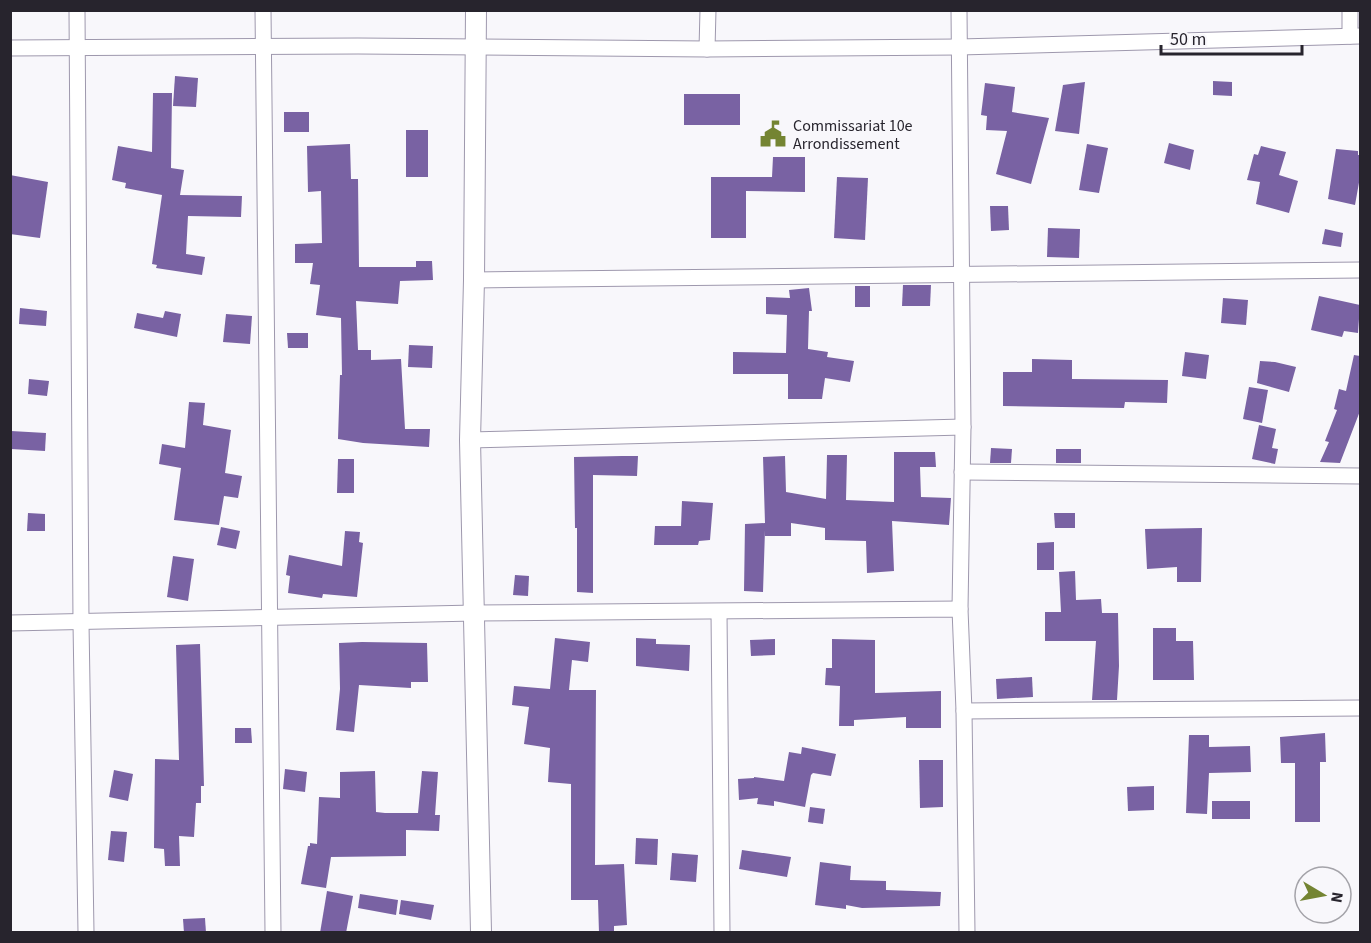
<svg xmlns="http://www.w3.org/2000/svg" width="1371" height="943" font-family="'Source Sans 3',sans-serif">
  <rect width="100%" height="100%" fill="#f8f7fb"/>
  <g fill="#7962a3">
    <path d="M175,76L198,78L196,107L173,106Z"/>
    <path d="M1213,81L1232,82V96L1213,95Z"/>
    <path d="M1085,82L1079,134L1055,131L1063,85Z"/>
    <path d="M985,83L1015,87L1012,112L1049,118L1031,184L996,174L1007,131L986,130L987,116L981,115Z"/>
    <path d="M153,93H172L171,168L184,170L180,195L242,196L241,217L188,216L186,254L205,257L202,275L156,268L157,265L152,264L162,195L125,188L126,183L112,180L118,146L152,152Z"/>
    <rect x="684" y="94" width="56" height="31"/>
    <rect x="284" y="112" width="25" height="20"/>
    <rect x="406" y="130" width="22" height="47"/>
    <path d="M1169,143L1194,150L1190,170L1164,163Z"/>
    <path d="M350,144L351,179H358L359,267H416V261H432L433,280L400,281L398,304L356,301L358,350H371V360L401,359L405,429H430L429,447L363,443L338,439L340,375H342L341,318L316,315L320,285L310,284L313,263H295V244L322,243L321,191L308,192L307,146Z"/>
    <path d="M1087,144L1108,148L1099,193L1079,190Z"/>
    <path d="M1261,146L1286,152L1279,175L1298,181L1289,213L1256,204L1260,182L1247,180L1254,154L1258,155Z"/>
    <path d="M1336,149L1358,151V155H1360V177L1355,205L1328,199Z"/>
    <path d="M773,157H805V192L746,191V238H711V177H772Z"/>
    <path d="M10,175L48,182L40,238L10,234Z"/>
    <path d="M837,177L868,178L865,240L834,238Z"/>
    <path d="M990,206H1008L1009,230L991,231Z"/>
    <path d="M1048,228L1080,229L1079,258L1047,257Z"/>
    <path d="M1325,229L1343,233L1341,247L1322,244Z"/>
    <path d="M903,285H931L930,306H902Z"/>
    <rect x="855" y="286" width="15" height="21"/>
    <path d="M809,288L812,311H809L808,349L828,352L827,357L854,361L850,382L825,378L822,399H788V374H733V352L786,353L787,315L766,314V297L790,298L789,290Z"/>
    <path d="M1319,296L1360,305L1358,333L1344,331L1342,337L1311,330Z"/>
    <path d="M1223,298L1248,300L1246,325L1221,323Z"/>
    <path d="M20,308L47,311L46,326L19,324Z"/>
    <path d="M165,311L181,314L177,337L134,328L137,313L163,318Z"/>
    <path d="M226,314L252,316L250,344L223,342Z"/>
    <path d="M287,333H308V348H288Z"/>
    <path d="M409,345L433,346L432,368L408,367Z"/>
    <path d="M1185,352L1209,355L1206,379L1182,376Z"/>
    <path d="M1354,355L1360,356V411L1340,463L1320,462L1329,442L1325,441L1337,410L1334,409L1339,389L1346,391Z"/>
    <path d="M1032,359L1072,360V379L1168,380L1167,403L1125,402L1124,408L1003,406V372H1032Z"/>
    <path d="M1260,361L1275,362L1296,367L1289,392L1257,383Z"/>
    <path d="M29,379L49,381L47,396L28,394Z"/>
    <path d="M1249,387L1268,390L1262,423L1243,419Z"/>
    <path d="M189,402L205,403L203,425L231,430L225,473L242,476L238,498L224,496L219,525L174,520L181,468L159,464L162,444L185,448Z"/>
    <path d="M1259,425L1276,429L1272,448L1278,449L1275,464L1252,459Z"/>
    <path d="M11,431L46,433L45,451L11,449Z"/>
    <path d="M991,448L1012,449L1011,463H990Z"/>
    <rect x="1056" y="449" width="25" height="14"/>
    <path d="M894,452H935L936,467H920L921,497L951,498L949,525L892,521L894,571L867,573L866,541L825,540V528L791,523V536H765V530L763,592L744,591L745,524L765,523L763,457L785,456L786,492L826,499L827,455H847L846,500L894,502Z"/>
    <path d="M622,456H638L637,476L593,475V593L577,592V528H575L574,457Z"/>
    <path d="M338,459H354V493H337Z"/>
    <path d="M682,501L713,503L710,540L699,541L698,545H654L655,526H681Z"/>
    <path d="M28,513L45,514V531H27Z"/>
    <path d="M1054,513H1075V528H1055Z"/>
    <path d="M221,527L240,531L236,549L217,545Z"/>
    <path d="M1202,528L1201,582H1177V567L1147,569L1145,529Z"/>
    <path d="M345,531L360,532L359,542L363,543L357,597L323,594L322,598L288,593L290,576L286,575L289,555L342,566Z"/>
    <path d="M1054,542V570H1037V543Z"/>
    <path d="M173,556L194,559L188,601L167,597Z"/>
    <path d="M1075,571L1076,600L1101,599L1102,613H1118L1119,666L1117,700H1092L1096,641H1045V612H1061L1059,572Z"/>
    <path d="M515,575L529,576L528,596L513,595Z"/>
    <path d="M1153,628H1176V641H1193L1194,680H1153Z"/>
    <path d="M555,638L590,642L588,662L572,660L569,690H596L595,865L624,864L627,925L614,926V933H599L598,900H571V784L548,782L550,748L524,744L529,707L512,705L514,686L550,689Z"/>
    <path d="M636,638L656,639V644L690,645L689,671L636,666Z"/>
    <path d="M775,639V655L751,656L750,640Z"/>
    <path d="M832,639L875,640V693L941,691V728H906V717L854,720V726H839L840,686L825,685L826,668H832Z"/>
    <path d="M362,642L427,643L428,682H411V688L359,685L354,732L336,730L340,689L339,643Z"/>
    <path d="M200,644L204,786H201V803H196L194,837L179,836L180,866H165L164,849L154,848L155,759L179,760L176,645Z"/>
    <path d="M1032,677L1033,697L997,699L996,679Z"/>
    <path d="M235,728H251L252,743H235Z"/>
    <path d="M1325,733L1326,762H1320V822H1295V763H1281L1280,737Z"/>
    <path d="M1189,735H1209V747L1250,746L1251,772L1209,773L1207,814L1186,813Z"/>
    <path d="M802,747L836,754L831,776L813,773L811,775L805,807L774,801V806L757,804L758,798L739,800L738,779L754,778V777L784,781L789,752L801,754Z"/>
    <path d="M919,760H943V807L920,808Z"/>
    <path d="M285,769L307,772L305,792L283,789Z"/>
    <path d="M114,770L133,774L128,801L109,797Z"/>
    <path d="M375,771L376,812L385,813H418L422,771L438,772L435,815H440L439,831L406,830V856L331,857L326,888L301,884L308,846H310V843L317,844L319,797L340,798V772Z"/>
    <path d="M1154,786V810L1128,811L1127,787Z"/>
    <rect x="1212" y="801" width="38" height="18"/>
    <path d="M810,807L825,809L823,824L808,822Z"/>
    <path d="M111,831L127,832L124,862L108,860Z"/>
    <path d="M636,838L658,839L657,865L635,864Z"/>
    <path d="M742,850L791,857L787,877L739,869Z"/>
    <path d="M672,853L698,855L696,882L670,880Z"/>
    <path d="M820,862L851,866L850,880L886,881V890L941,892L940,906L862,908L846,905V909L815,905Z"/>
    <path d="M327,891L353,896L346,933H320Z"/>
    <path d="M360,894L398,900L396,915L358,908Z"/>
    <path d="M401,900L434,905L431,920L399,914Z"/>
    <path d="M205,918L206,933H184L183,919Z"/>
  </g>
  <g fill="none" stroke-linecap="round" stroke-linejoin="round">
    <g stroke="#9e98ad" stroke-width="17">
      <g id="minor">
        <path d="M77,10L81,623L86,932"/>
        <path d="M263,10L273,932"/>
        <path d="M959,10L963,427L960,609"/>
        <path d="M1350,36V10"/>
        <path d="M10,48L358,46L707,49L959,47L1360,36"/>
        <path d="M707,49L708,10"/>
        <path d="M474,280L1360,270"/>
        <path d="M470,440L963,427"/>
        <path d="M962,472L1360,476"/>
        <path d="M719,612L722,932"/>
        <path d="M10,623L475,613L960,609L964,711L967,932"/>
        <path d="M964,711L1360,708"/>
      </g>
    </g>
    <g stroke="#9e98ad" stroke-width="22">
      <path id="tertiary" d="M476,10L474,280L470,440L481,932"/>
    </g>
    <use href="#minor" stroke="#fff" stroke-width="15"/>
    <use href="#tertiary" stroke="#fff" stroke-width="20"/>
  </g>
  <defs>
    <g id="civic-bare" transform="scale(2.07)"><path d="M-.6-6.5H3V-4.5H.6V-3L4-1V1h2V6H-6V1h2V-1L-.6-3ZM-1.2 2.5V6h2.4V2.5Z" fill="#748432" stroke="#f8f7fb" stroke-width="2.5" paint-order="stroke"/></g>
  </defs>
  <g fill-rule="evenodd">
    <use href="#civic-bare" x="773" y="134"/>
  </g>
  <g text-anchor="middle" stroke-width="6" stroke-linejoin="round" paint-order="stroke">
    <g font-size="16" fill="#27242d" stroke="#f8f7fb" text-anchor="start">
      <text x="793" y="131">Commissariat 10e<tspan x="793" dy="18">Arrondissement</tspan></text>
    </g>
  </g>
  <rect width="1371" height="943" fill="none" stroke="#27242d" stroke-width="24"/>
  <g transform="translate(1323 895) rotate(100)"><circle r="28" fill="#f8f7fb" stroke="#a4a3a9" stroke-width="1.5"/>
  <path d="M0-4.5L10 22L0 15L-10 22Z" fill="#748432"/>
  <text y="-9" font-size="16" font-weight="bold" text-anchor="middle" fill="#27242d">N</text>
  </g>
  <path d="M1161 45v9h141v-9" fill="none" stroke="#27242d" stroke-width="3"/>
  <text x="1170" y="45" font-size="18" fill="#27242d" stroke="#f8f7fb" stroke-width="4.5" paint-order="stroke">50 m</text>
</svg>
